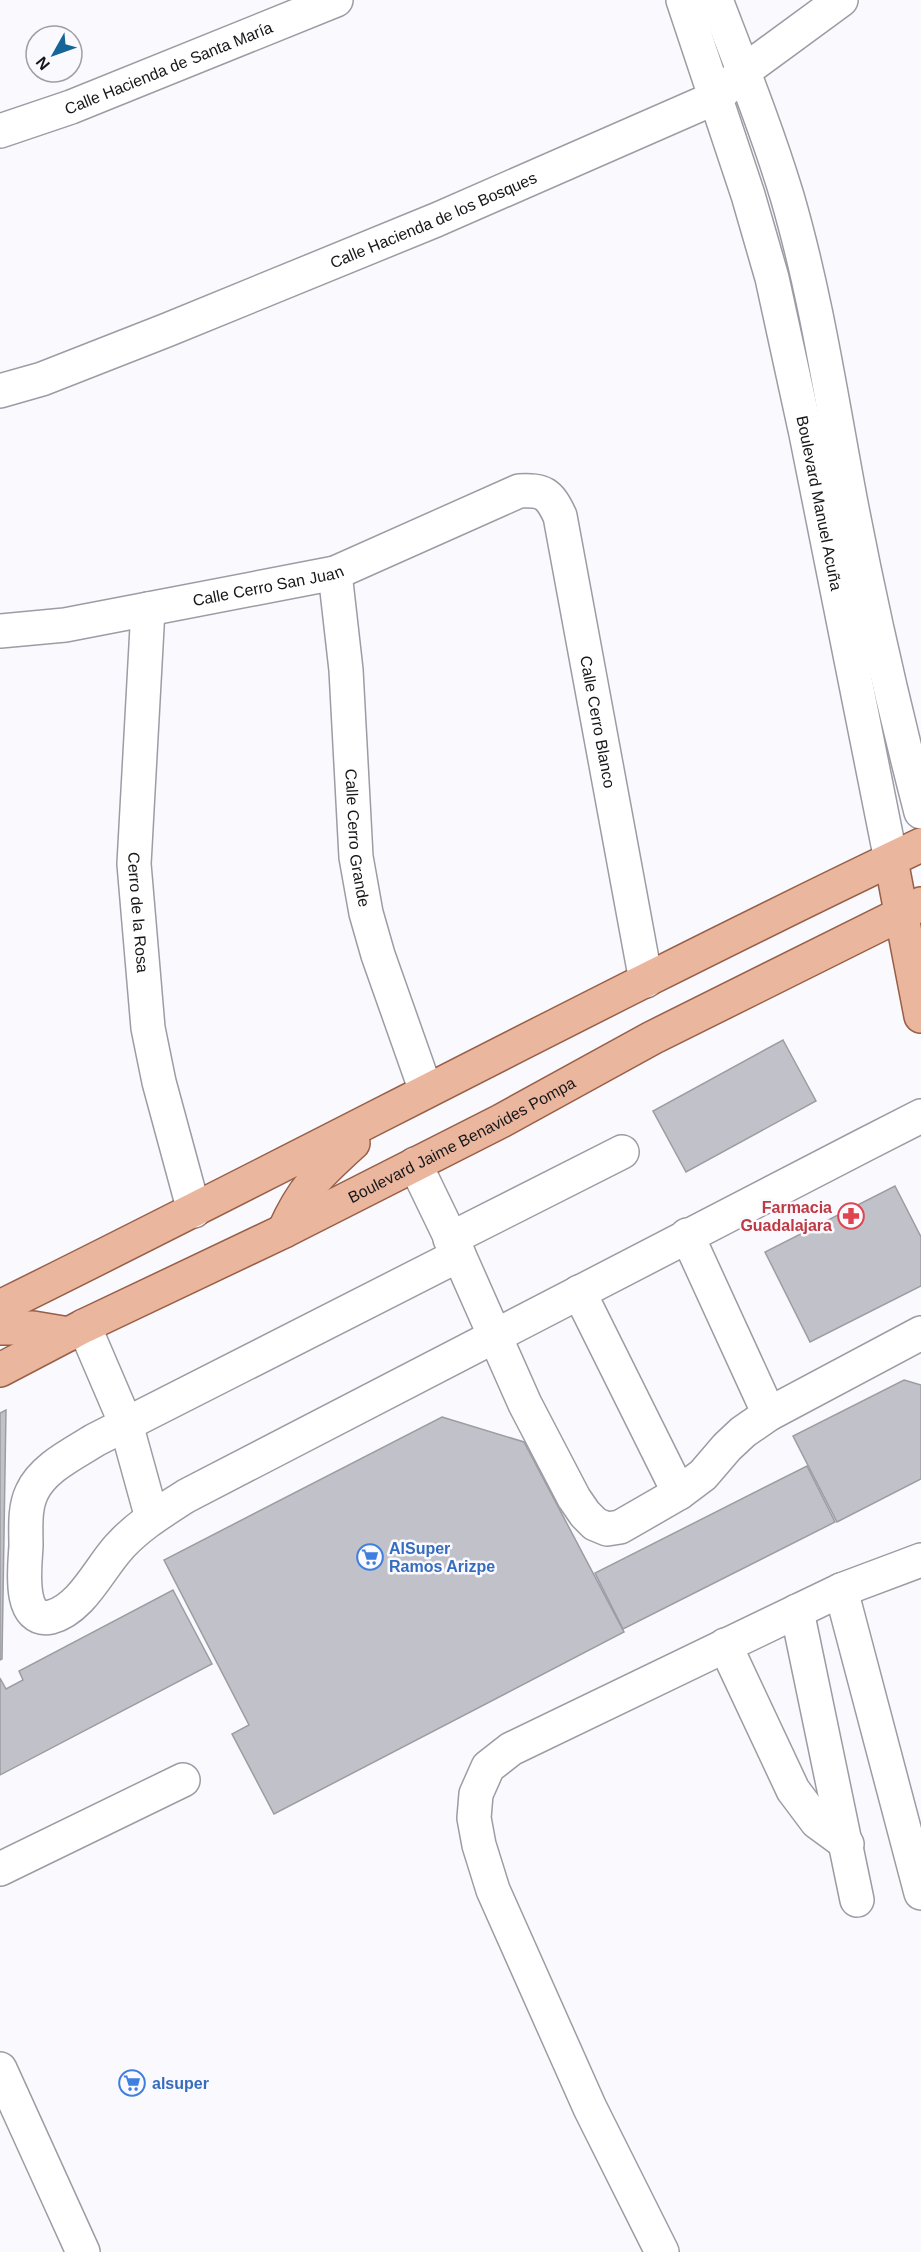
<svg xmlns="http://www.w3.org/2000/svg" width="921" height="2252" font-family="Helvetica,sans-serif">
  <rect width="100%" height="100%" fill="#f9f9fe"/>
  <g fill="#c1c1c9" stroke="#9c9ca3" stroke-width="1.5">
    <path d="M783,1040L816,1101L686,1172L653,1111Z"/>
    <path d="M895,1186L921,1237V1286L810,1342L765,1252Z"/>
    <path d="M904,1380L921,1385V1479L837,1522L793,1436Z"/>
    <path d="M6,1410L2,1659L0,1660V1413Z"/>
    <path d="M442,1417L524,1442L624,1632L274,1814L232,1734L249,1725L164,1560Z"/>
    <path d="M807,1466L835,1522L623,1629L595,1573Z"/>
    <path d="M173,1590L212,1664L0,1775V1678L6,1689L23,1680L19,1671Z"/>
  </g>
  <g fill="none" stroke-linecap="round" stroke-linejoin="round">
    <g stroke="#9c9ca4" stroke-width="36">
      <g id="minor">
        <path id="s1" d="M683,0L748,195L772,278L806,434L891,860"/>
        <path d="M716,0C741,65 767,130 787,196C816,295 831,397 850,498C870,603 894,708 921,812"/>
        <path id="s2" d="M0,131L71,107L336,0"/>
        <path id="s3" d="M0,391L42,379L167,330L436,220L717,97L744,71L841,0"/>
        <path id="s4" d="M335,573L346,670L356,857L366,913L378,955L426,1091"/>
        <path id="s5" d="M148,609L134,864L148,1028L159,1082L194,1211"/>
        <path id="s6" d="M0,631L65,625L335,573L519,491C544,490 549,493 560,516L646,981"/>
        <path d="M415,1164L459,1255L525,1404L574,1498L585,1514L595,1524L607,1529L620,1527L679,1493L703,1475L727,1447L743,1432L769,1414L921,1333"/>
        <path d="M687,1235L769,1414"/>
        <path d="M450,1239L622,1152"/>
        <path d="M459,1255L95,1440C73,1454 43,1468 32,1492C24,1508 26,1529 26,1546C25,1565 17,1624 51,1617C82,1609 100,1567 120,1546C139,1525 163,1511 186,1496C431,1370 675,1241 921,1116"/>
        <path d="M579,1292L679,1493"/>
        <path d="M84,1326L126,1424L152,1518"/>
        <path d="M841,1590L921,1893"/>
        <path d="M797,1611L857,1900"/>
        <path d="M725,1645L793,1790L817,1822L847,1844"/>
        <path d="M0,1869L183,1780"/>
        <path d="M0,2069L83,2252"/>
        <path d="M662,2252L590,2108L493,1890L479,1845L474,1818L476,1794L488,1767L511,1749L841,1590L921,1560"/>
      </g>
    </g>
    <g stroke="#985f46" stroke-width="36">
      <g id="major">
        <path d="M891,860L921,1016"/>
        <path d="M284,1231C303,1188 319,1174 353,1143"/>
        <path d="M0,1307C308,1155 611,993 921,845"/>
        <path d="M0,1328H33L69,1334"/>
        <path id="s7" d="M0,1370L84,1326L284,1231L501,1121L652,1038L921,904"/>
      </g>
    </g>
    <use href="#minor" stroke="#fff" stroke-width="33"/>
    <use href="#major" stroke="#ebb69e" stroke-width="33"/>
  </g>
  <defs>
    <g id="pharmacy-ring" transform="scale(1.35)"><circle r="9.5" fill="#f9f9fe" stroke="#e0444e" stroke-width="1.5"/><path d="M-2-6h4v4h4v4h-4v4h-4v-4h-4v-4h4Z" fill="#e0444e"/></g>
    <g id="supermarket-ring" transform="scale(1.35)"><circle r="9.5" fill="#f9f9fe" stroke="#3f7fe0" stroke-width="1.5"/><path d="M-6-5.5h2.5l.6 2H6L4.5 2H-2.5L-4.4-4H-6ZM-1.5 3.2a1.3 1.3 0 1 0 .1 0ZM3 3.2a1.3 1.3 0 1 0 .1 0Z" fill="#3f7fe0"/></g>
  </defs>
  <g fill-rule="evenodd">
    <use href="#pharmacy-ring" x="851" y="1216"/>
    <use href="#supermarket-ring" x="370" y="1557"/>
    <use href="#supermarket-ring" x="132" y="2083"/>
  </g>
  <g text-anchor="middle" stroke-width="5" stroke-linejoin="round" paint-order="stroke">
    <g font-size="16" fill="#17171a" stroke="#f9f9fe">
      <text dy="6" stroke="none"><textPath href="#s2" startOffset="180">Calle Hacienda de Santa María</textPath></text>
      <text dy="6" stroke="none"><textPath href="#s3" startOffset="466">Calle Hacienda de los Bosques</textPath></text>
      <text dy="6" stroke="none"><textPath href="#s1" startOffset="522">Boulevard Manuel Acuña</textPath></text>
      <text dy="6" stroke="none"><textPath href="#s6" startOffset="272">Calle Cerro San Juan</textPath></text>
      <text dy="6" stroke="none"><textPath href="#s6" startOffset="804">Calle Cerro Blanco</textPath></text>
      <text dy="6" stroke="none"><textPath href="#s4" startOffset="266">Calle Cerro Grande</textPath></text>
      <text dy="6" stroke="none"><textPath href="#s5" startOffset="304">Cerro de la Rosa</textPath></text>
      <text dy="6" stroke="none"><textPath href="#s7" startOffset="516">Boulevard Jaime Benavides Pompa</textPath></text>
    </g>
    <g font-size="16" font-weight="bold" fill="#be3a42" stroke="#f9f9fe" text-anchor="end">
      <text x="832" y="1213">Farmacia<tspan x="832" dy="18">Guadalajara</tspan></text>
    </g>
    <g font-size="16" font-weight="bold" fill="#366cbe" stroke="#f9f9fe" text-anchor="start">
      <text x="389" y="1554">AlSuper<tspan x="389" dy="18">Ramos Arizpe</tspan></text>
      <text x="152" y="2089">alsuper</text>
    </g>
  </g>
  <g transform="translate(54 54) rotate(230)"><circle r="28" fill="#f9f9fe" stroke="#9f9fa3" stroke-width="1.5"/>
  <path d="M0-4.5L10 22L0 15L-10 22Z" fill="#166597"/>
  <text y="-9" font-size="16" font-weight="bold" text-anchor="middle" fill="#17171a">N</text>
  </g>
</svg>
